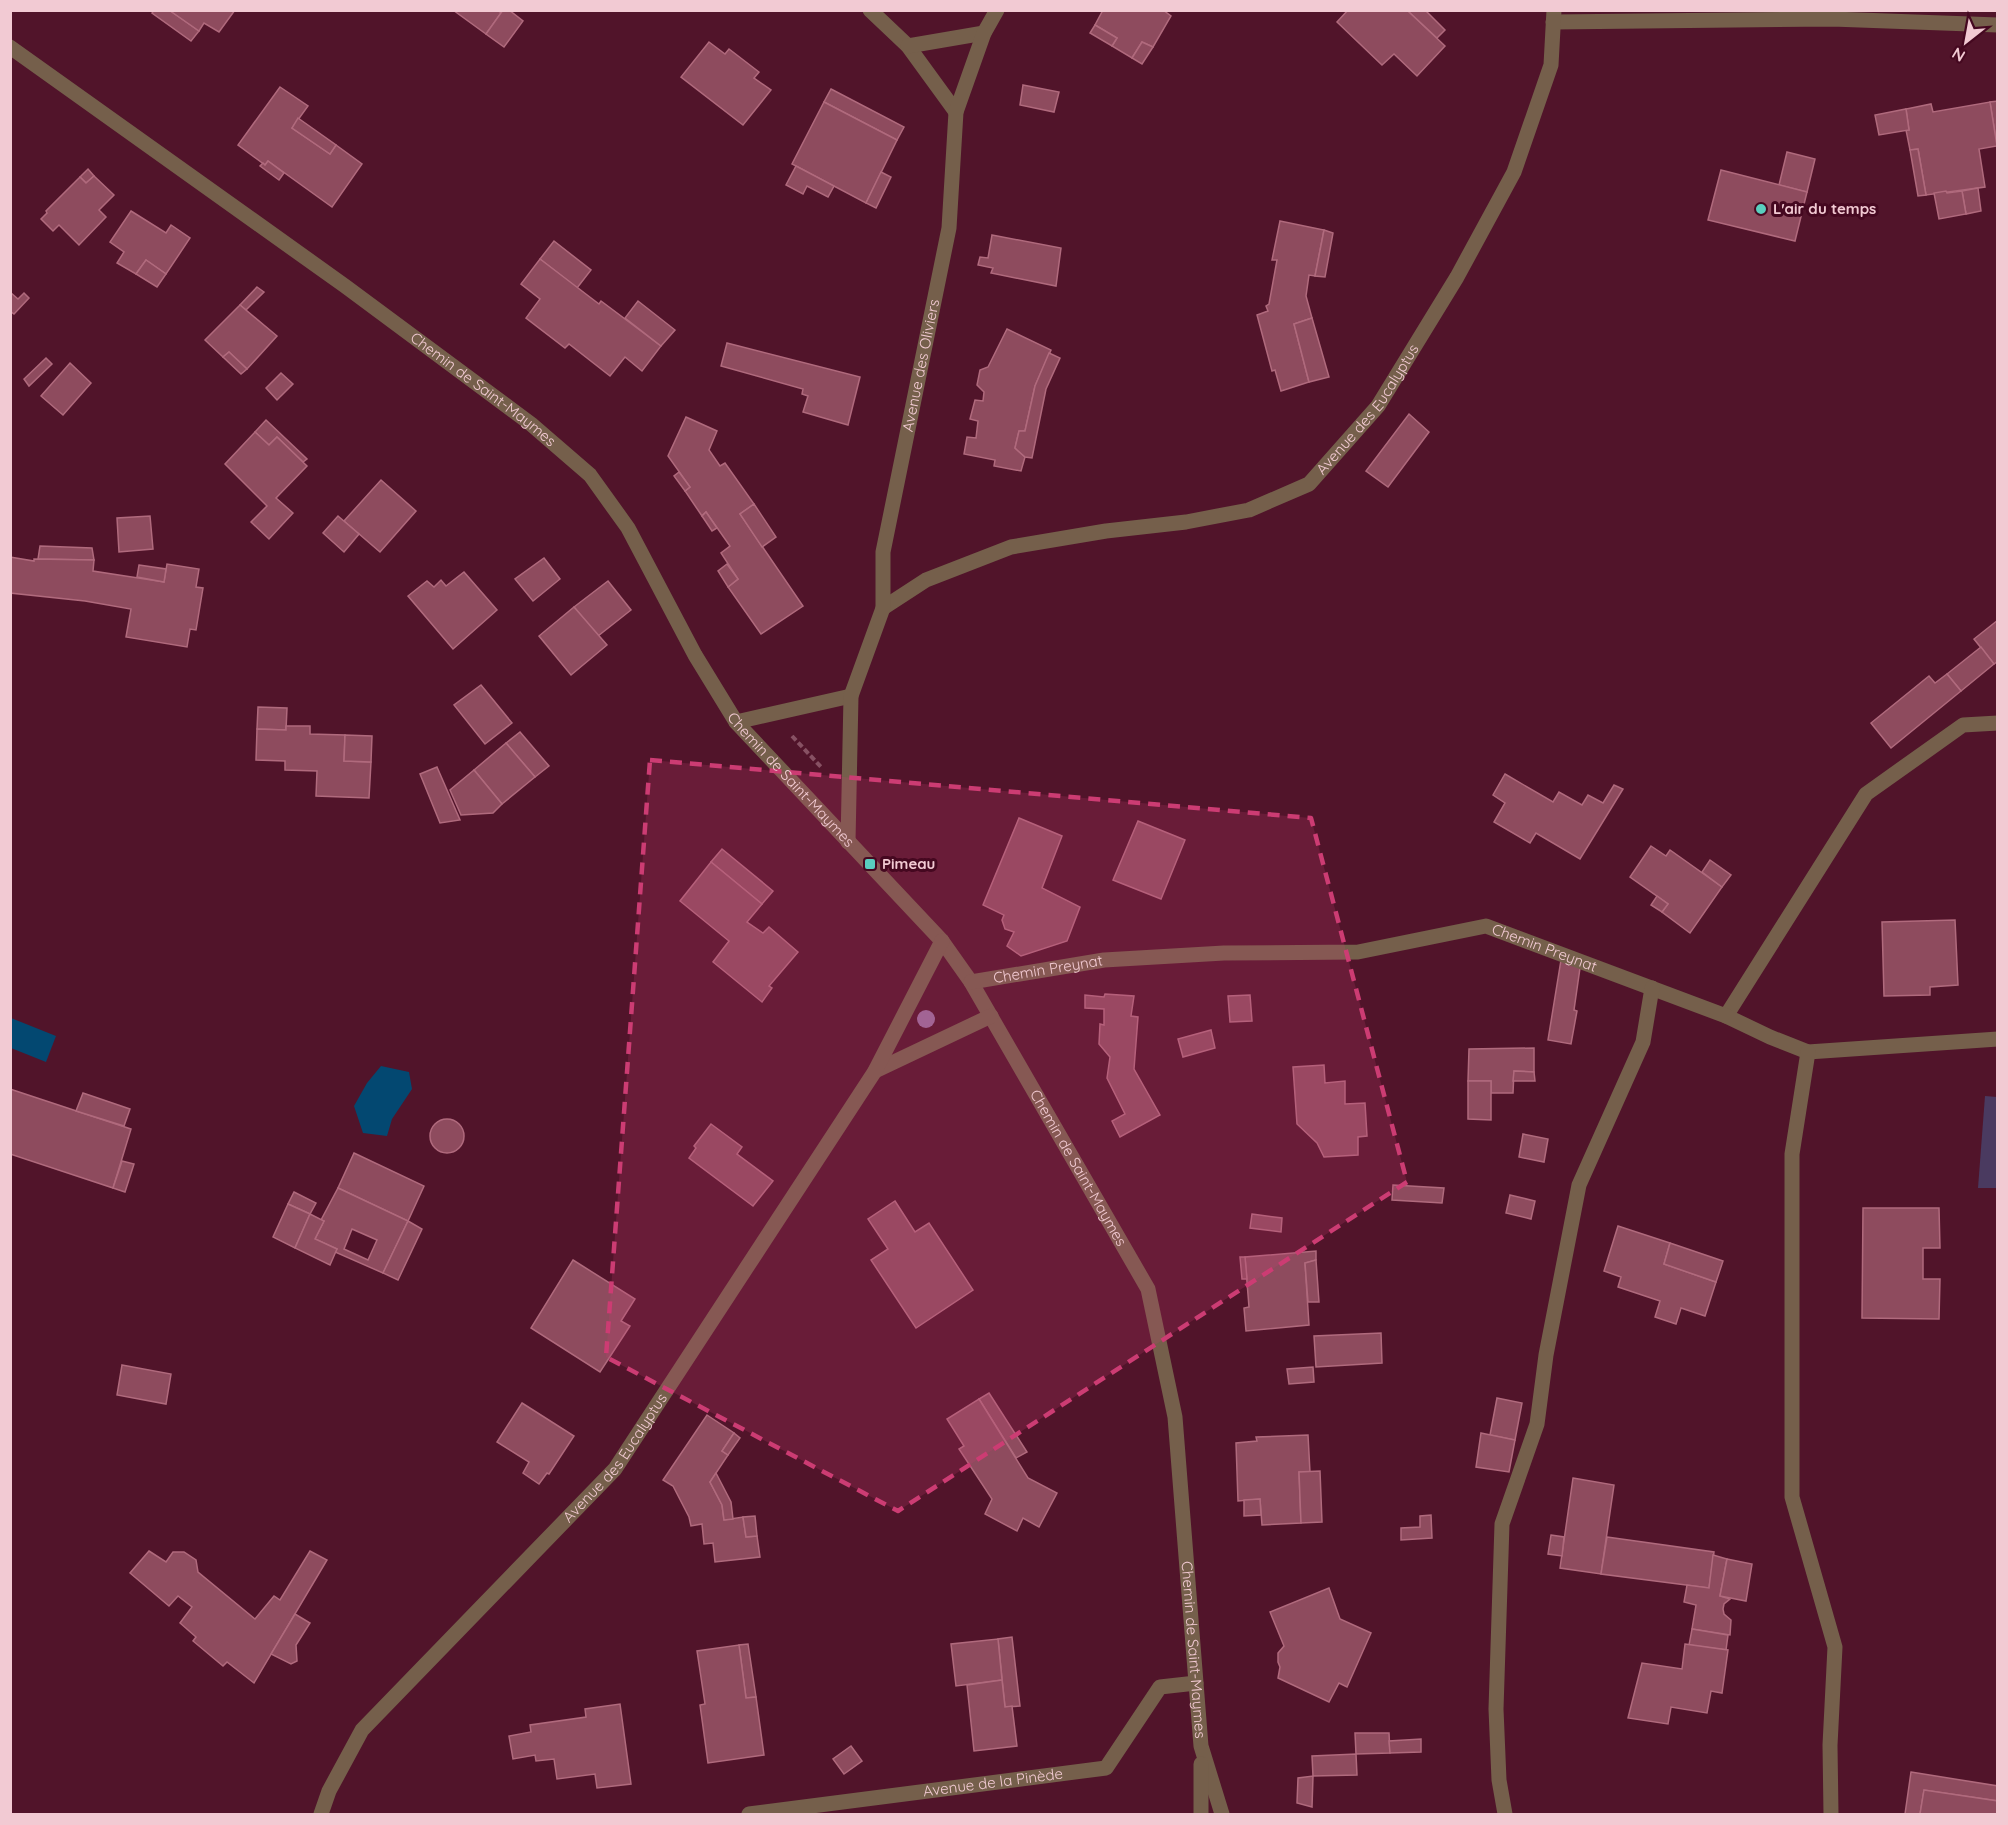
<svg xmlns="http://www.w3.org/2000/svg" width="2008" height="1825" font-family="Quicksand,sans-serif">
  <rect width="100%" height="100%" fill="#51142a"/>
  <path fill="#4a3a60" d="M1985,1096L1997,1097V1188H1978Z"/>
  <g fill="#034871">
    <path d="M11,1018L56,1036L46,1062L11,1048Z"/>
    <path d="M381,1066L409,1072L412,1089L392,1119L387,1136L363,1133L354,1106L367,1083Z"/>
  </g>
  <g fill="#8e4b5e" stroke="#b06a7d" stroke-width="1.5" fill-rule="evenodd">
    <path d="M154,10H169L199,31L191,41L152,13Z"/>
    <path d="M169,10H235L219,32L204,23L199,31Z"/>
    <path d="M453,10H498L501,13L486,34Z"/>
    <path d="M503,10H509L523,21L504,47L486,34Z"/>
    <path d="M1103,10H1163L1171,16L1153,47L1142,42L1132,58L1112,46L1117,38L1095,25Z"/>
    <path d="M1348,10H1407L1445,46L1417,76L1394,54L1382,65L1337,22Z"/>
    <path d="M1407,10H1425L1445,30L1437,38Z"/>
    <path d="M1095,25L1117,38L1112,46L1090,33Z"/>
    <path d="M709,42L725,54L729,49L759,72L754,78L771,90L743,125L681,77Z"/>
    <path d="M1142,42L1153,47L1142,64L1132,58Z"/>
    <path d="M1023,85L1059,92L1054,112L1020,105Z"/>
    <path d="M280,87L308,106L292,128L330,154L336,145L362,164L332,207L268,161L265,165L238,145Z"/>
    <path d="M831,89L904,127L897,140L824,102Z"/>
    <path d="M1998,101V146H1997L1990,102Z"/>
    <path d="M824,102L897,140L866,203L792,164Z"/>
    <path d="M1990,102L1997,146L1979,149L1985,187L1926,195L1918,149L1910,150L1906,130H1909L1906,109L1931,104L1933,112Z"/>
    <path d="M1906,109L1909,130L1879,135L1875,115Z"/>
    <path d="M298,118L336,145L330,154L292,128Z"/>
    <path d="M1918,149L1926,195L1918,196L1910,150Z"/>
    <path d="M1787,152L1815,159L1807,192L1779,185Z"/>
    <path d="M268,161L284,173L279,180L260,166L263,163L265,165Z"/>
    <path d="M796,166L834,186L828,197L807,186L803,194L786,185Z"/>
    <path d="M88,169L94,176L86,183L80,177Z"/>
    <path d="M1721,170L1807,192L1795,241L1708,220Z"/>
    <path d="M881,172L891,177L876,208L866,203Z"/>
    <path d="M94,176L114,195L99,210L106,217L79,245L59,225L53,231L41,219L47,213L46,211L80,177L86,183Z"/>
    <path d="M1978,188L1981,211L1966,214L1962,191Z"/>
    <path d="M1946,191L1947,193L1962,191L1966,214L1939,219L1934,193Z"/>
    <path d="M131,211L166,233L171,225L190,238L166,274L146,260L136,274L117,263L124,252L110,242Z"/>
    <path d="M1280,221L1324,230L1315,276L1309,275L1306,296L1312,318L1294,324L1309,382L1281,391L1275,370L1272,371L1257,315L1268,311L1266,306L1269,304L1277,260H1272Z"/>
    <path d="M1324,230L1333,233L1325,277L1315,276Z"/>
    <path d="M992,235L1061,248L1056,286L991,273L993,268L978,265L980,257L988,258Z"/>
    <path d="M554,241L591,270L577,288L540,259Z"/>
    <path d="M540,259L599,304L601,301L661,346L642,371L625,357L610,376L569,344L565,348L526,318L540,299L521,284Z"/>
    <path d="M146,260L166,274L157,287L136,274Z"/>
    <path d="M257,287L264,292L246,310L240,305Z"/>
    <path d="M10,292L18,299L24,293L29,298L14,314L10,311Z"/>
    <path d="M638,301L675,330L661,346L625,318Z"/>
    <path d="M240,305L277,336L247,369L229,352L223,357L205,340Z"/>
    <path d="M1312,318L1329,377L1309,382L1294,324Z"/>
    <path d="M1007,329L1051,350L1035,386L1025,431H1019L1015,448L1025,457L1021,471L994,466L995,460L964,454L967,437L976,438L978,421L970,419L975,400L983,401L984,392L977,385L980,370L988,367Z"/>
    <path d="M727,343L860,377L848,425L803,412L808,396L802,394L803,389L721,366Z"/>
    <path d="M229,352L247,369L241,374L223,357Z"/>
    <path d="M1049,353L1060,358L1046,389L1032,458L1025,457L1015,448L1019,431H1025L1035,386Z"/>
    <path d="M46,358L52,364L29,386L24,379Z"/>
    <path d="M70,363L91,383L63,415L41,396Z"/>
    <path d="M281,373L293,384L277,400L266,388Z"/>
    <path d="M1409,414L1429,432L1388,487L1366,471Z"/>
    <path d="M686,417L717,431L709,450L720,466L725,463L754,504L740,514L803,606L761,634L728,587L738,579L721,553L730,546L706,512L702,516L685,491L690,487L668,456Z"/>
    <path d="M266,420L307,459L303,462L277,437L269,445L255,432Z"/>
    <path d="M255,432L269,445L277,437L307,466L276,498L293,513L269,539L251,522L267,506L225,464Z"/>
    <path d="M679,472L690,487L685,491L674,476Z"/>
    <path d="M381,480L416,511L380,552L344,521Z"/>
    <path d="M754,504L776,537L762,547L740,514Z"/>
    <path d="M706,512L717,528L712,531L702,516Z"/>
    <path d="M150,516L153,549L119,552L117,518Z"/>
    <path d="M338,516L359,534L344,552L323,533Z"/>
    <path d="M40,546L92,548L94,560L38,559Z"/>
    <path d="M10,557L34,561V559L94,560L93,571L164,582L167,564L199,569L196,587L203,588L196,630L190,629L187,647L126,637L131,609L85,601L10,593Z"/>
    <path d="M544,558L560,579L533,601L515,579Z"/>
    <path d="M727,564L738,579L728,587L718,571Z"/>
    <path d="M139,565L166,569L164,582L137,577Z"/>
    <path d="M464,572L497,610L453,649L408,596L427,581L434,587L441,580L446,586Z"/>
    <path d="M608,581L631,610L598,636L574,607Z"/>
    <path d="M574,607L607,645L571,675L539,636Z"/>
    <path d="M1998,620V661L1994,664L1974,639Z"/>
    <path d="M1981,647L1994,664L1961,691L1947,674Z"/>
    <path d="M1947,674L1961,691L1891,748L1871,723L1929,676L1935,683Z"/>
    <path d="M481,685L512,723L485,744L454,705Z"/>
    <path d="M258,707L287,708L286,730L257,729Z"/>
    <path d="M286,726H310V734L345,735L344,761L371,762L369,798L316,796L317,771L285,770V761L256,760L257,729L286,730Z"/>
    <path d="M520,732L549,766L535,777L506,743Z"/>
    <path d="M345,735L372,736L371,762L344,761Z"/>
    <path d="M506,743L535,777L502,804L474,770Z"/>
    <path d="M437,767L460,820L440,823L420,774Z"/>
    <path d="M474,770L502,804L493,813L461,815L450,790Z"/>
    <path d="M1505,774L1553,802L1559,792L1582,805L1588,795L1603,803L1614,785L1623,789L1580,859L1536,833L1530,843L1494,822L1505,803L1493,795Z"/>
    <path d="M1019,818L1062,836L1042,888L1080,907L1067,941L1021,956L1007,946L1014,932L1005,929L1002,920L1004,915L983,905Z"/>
    <path d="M1138,821L1185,840L1161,899L1113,880Z"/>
    <path d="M1651,846L1666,856L1670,850L1722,887L1690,933L1662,912L1668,904L1630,877Z"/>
    <path d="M722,849L773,891L762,904L711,862Z"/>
    <path d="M1710,860L1731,875L1722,887L1702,872Z"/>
    <path d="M711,862L762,904L747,922L763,933L769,927L798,952L769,986L772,988L762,1002L713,962L729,941L680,901Z"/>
    <path d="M1657,896L1668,904L1662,912L1651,905Z"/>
    <path d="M1955,920L1958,985L1930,987V995L1884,996L1882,922Z"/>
    <path d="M1561,960L1580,968L1574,1010L1577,1011L1571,1044L1548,1040Z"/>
    <path d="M1105,994L1134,996L1131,1016L1138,1017L1134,1069L1160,1115L1120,1137L1112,1121L1125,1114L1107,1078L1110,1057L1099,1044L1100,1024L1104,1025V1009L1085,1008V995L1104,997Z"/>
    <path d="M1250,995L1252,1021L1230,1022L1228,996Z"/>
    <path d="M1211,1030L1215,1048L1183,1057L1178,1039Z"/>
    <path d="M1534,1048V1072L1514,1071L1513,1093H1491V1081H1468L1469,1049Z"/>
    <path d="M1324,1065L1325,1083L1345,1081V1104L1365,1103L1367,1136L1358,1137V1155L1324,1157L1317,1143L1297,1124L1293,1067Z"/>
    <path d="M1514,1071L1534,1072L1535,1081H1513Z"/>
    <path d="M1468,1081H1491V1120L1468,1119Z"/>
    <path d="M10,1089L131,1129L113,1188L10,1154Z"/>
    <path d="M83,1093L130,1109L124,1126L76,1111Z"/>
    <circle cx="447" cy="1136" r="17"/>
    <path d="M711,1124L742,1147L737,1154L773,1181L753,1206L689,1158L696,1148L694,1146Z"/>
    <path d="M1523,1134L1548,1139L1544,1162L1519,1157Z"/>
    <path d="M354,1153L424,1186L408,1221L338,1188Z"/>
    <path d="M122,1161L134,1164L125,1192L113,1188Z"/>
    <path d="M1393,1185L1444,1188L1442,1203L1392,1200Z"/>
    <path d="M338,1188L408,1221L383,1273L335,1252L337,1249L315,1239L324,1221L321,1220ZM352,1229L377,1240L368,1260L344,1249Z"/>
    <path d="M294,1192L316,1203L310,1214L288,1204Z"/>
    <path d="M1510,1195L1535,1201L1531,1219L1506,1213Z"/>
    <path d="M895,1201L915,1232L929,1223L973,1290L916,1328L871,1260L888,1249L868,1219Z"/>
    <path d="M288,1204L310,1214L295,1248L273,1237Z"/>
    <path d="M1863,1208H1939L1940,1248H1923V1279H1940L1939,1319L1862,1318Z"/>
    <path d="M310,1214L324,1221L315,1239L337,1249L330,1265L295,1248Z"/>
    <path d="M1252,1214L1282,1218L1281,1232L1250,1228Z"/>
    <path d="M408,1221L422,1229L398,1280L383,1273Z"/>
    <path d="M1618,1226L1670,1243L1664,1264L1716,1282L1705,1316L1681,1308L1676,1324L1655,1317L1660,1301L1618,1287L1621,1277L1604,1271Z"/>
    <path d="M1670,1243L1723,1261L1716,1282L1664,1264Z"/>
    <path d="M1316,1251V1260L1305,1263L1309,1325L1246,1331L1244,1308L1249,1307L1245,1257Z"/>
    <path d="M1240,1257H1245L1247,1279H1242Z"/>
    <path d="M573,1260L635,1299L621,1321L630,1326L600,1372L531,1328Z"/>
    <path d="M1316,1260L1319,1302H1308L1305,1263Z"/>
    <path d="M1381,1333L1382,1363L1316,1367L1314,1336Z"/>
    <path d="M122,1365L171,1374L166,1404L117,1395Z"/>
    <path d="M1313,1367L1314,1382L1289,1384L1287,1369Z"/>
    <path d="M989,1393L1027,1452L1016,1458L979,1399Z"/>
    <path d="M1497,1398L1522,1403L1515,1440L1490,1435Z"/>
    <path d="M979,1399L1028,1478L1057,1493L1039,1527L1023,1518L1017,1531L985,1514L992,1499L959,1449L964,1446L947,1419Z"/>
    <path d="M522,1403L574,1436L549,1474L547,1473L539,1484L523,1473L529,1462L497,1442Z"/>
    <path d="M707,1415L734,1433L722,1451L728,1455L710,1482L722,1505L724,1520L743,1517L746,1537L757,1536L760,1557L715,1562L713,1543L704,1544L702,1524L691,1526L689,1517L673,1486L663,1480Z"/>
    <path d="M734,1433L740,1438L728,1455L722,1451Z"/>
    <path d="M1481,1433L1515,1440L1509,1472L1476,1467Z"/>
    <path d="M1308,1435L1310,1472H1299L1301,1523L1262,1525L1260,1499L1238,1501L1236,1443L1257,1441L1256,1437Z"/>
    <path d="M1320,1471L1322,1522L1301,1523L1299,1472Z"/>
    <path d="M716,1473L731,1502L733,1519L724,1520L722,1505L710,1482Z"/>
    <path d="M1573,1478L1614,1485L1601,1574L1560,1568Z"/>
    <path d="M1260,1499L1261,1515L1244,1516V1500Z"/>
    <path d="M1431,1515L1432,1538L1401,1540V1528L1420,1527V1516Z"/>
    <path d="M755,1516L757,1536L746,1537L743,1517Z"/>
    <path d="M1551,1535L1564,1537L1562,1556L1548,1554Z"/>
    <path d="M1607,1537L1714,1552L1709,1588L1601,1574Z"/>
    <path d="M149,1551L166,1562L173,1552H184L196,1560L198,1572L255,1619L274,1596L280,1600L310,1551L327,1560L254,1683L227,1662L223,1666L193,1641L196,1637L180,1623L192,1607L178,1596L169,1606L130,1573Z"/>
    <path d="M1713,1555L1727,1559L1720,1596L1730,1599L1724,1604L1723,1609L1724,1614L1731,1620L1730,1635L1692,1629L1696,1605L1684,1602L1687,1585L1709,1588Z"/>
    <path d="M1727,1559L1752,1564L1746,1601L1720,1596Z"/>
    <path d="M1329,1588L1340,1619L1371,1633L1347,1687L1339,1683L1329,1702L1278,1678L1280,1667L1278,1662V1653L1284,1646L1270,1612Z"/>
    <path d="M295,1614L310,1623L296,1645L297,1661L291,1664L271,1654Z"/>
    <path d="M1692,1629L1728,1635L1726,1650L1689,1645Z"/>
    <path d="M1012,1637L1020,1706L1005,1707L998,1639Z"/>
    <path d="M998,1639L1002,1680L956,1686L951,1644Z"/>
    <path d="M748,1644L756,1697L746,1698L739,1645Z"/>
    <path d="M1685,1644L1728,1650L1722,1693L1711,1691L1707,1713L1671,1707L1668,1724L1628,1718L1642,1663L1682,1669Z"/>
    <path d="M739,1645L746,1698L756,1697L764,1755L708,1763L700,1705L705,1704L697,1651Z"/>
    <path d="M1002,1680L1005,1707L1012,1706L1017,1746L974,1751L967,1685Z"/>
    <path d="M620,1704L631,1784L597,1788L595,1774L557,1779L554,1759L536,1761L535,1755L513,1759L509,1736L531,1732L530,1725L586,1717L585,1709Z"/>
    <path d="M1355,1733H1389L1390,1753L1356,1754Z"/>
    <path d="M1421,1739V1752L1390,1753L1389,1741Z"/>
    <path d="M851,1746L862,1761L844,1774L833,1759Z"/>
    <path d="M1356,1754L1357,1775L1313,1776L1312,1756Z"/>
    <path d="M1911,1772L1998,1786V1801L1924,1790L1920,1814H1905Z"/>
    <path d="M1313,1776L1312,1807L1297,1803L1298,1778Z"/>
    <path d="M1924,1790L1998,1801V1814H1920Z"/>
  </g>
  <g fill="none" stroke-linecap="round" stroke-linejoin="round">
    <path stroke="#875163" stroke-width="4" stroke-dasharray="6 3" stroke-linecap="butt" d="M792,736L822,768"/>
    <path stroke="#755f4b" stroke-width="15" d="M1726,1016L1866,794L1963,725L1998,723"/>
    <g stroke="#755f4b" stroke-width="15">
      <path d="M870,10L908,46L956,112"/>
      <path d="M1553,22L1832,19L1998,25"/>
      <path d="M908,46L984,33"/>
      <path id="s1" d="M10,47L345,286L531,424L590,475L628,528L695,655L736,722L942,941L971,982L1148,1289L1175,1417L1201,1746L1222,1814"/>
      <path id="s2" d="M883,608L926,580L1011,547L1106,531L1186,522L1249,510L1309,484L1378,406L1457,277L1514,172L1551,65L1554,10"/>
      <path d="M736,722L851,696"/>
      <path id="s3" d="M848,842L851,696L883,608V552L949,228L956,112L984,33L997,10"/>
      <path id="s4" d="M971,982L1104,960L1224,953L1358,952L1486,926L1726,1016L1770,1037L1808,1052L1998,1039"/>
      <path d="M1808,1052L1792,1154V1497L1835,1647L1830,1745L1831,1814"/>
      <path d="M875,1071L991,1016"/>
      <path d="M1201,1764V1814"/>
      <path id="s5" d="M321,1814L329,1791L362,1730L615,1469L875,1071L942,941"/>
      <path id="s6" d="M749,1814L1106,1768L1160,1687L1196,1683"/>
      <path d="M1505,1814L1499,1780L1496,1709L1502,1524L1537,1424L1546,1355L1579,1185L1643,1042L1652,988"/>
    </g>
  </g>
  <circle fill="#986e9d" cx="926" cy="1019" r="9"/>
  <path fill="#cc3c73" fill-opacity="0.2" stroke="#cc3c73" stroke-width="4.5" stroke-dasharray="12 8" stroke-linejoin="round" d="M650,760L1311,818L1407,1182L898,1511L606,1357Z"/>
  <g fill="#59cebe" stroke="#450820" stroke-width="2">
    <circle cx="1761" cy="209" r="6"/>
    <rect x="864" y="858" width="12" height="12" rx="3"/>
  </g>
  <g text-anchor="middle" stroke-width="6" stroke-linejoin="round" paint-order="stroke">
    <g font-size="15" font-weight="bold" fill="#f2cad3" stroke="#450820" text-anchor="start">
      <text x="1773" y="214">L'air du temps</text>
      <text x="882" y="869">Pimeau</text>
    </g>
    <g font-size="15" fill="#f2cad3" stroke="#450820">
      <text dy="5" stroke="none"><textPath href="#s3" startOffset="486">Avenue des Oliviers</textPath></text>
      <text dy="5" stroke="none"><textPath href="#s1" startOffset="584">Chemin de Saint-Maymes</textPath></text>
      <text dy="5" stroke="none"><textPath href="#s2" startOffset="544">Avenue des Eucalyptus</textPath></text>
      <text dy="5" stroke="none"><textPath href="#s1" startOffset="1088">Chemin de Saint-Maymes</textPath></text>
      <text dy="5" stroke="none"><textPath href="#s4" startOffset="582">Chemin Preynat</textPath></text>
      <text dy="5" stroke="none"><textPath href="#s4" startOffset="78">Chemin Preynat</textPath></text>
      <text dy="5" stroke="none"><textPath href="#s1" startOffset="1574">Chemin de Saint-Maymes</textPath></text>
      <text dy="5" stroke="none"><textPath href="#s5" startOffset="466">Avenue des Eucalyptus</textPath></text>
      <text dy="5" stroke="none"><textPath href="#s1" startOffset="2078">Chemin de Saint-Maymes</textPath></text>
      <text dy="5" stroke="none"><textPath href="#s6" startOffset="246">Avenue de la Pinède</textPath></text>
    </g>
  </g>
  <rect width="2008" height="1825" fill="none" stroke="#f2cad3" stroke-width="24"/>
  <g transform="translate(1966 42) rotate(211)" stroke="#450820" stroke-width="4.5" paint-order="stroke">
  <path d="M0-4.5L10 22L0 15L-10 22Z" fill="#f2cad3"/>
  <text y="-9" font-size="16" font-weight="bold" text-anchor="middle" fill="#f2cad3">N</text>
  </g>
</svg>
